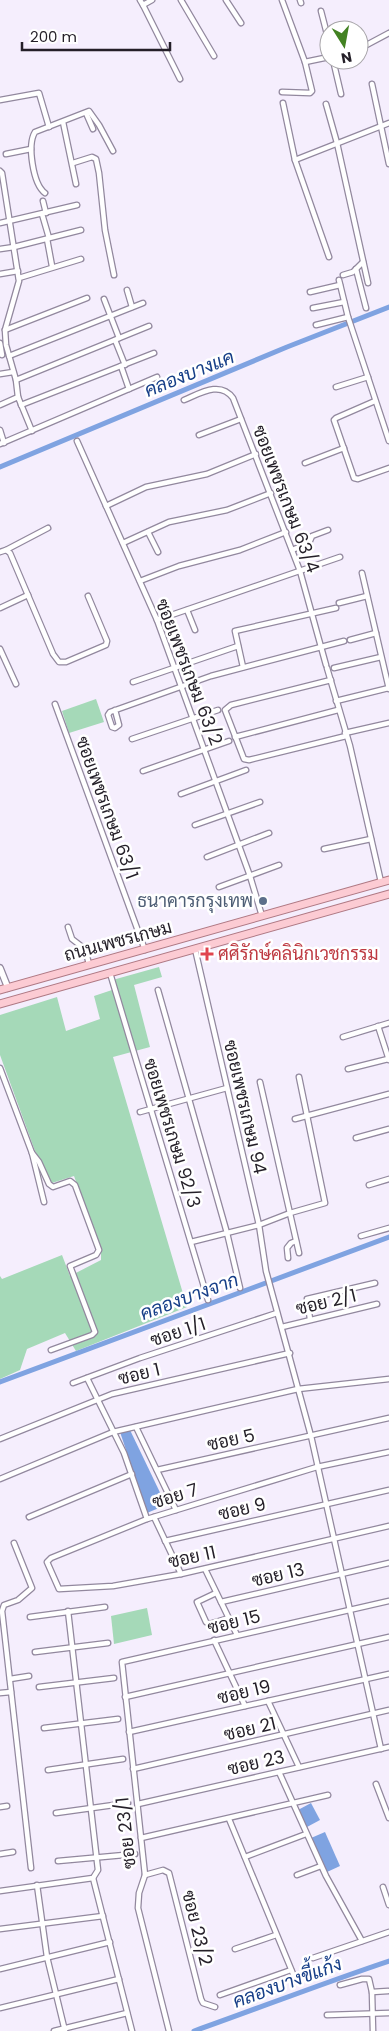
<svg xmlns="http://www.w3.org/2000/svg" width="389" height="2031" font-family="Poppins,Sarabun,sans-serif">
  <rect width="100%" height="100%" fill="#f5eefd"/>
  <g fill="#a5d9b8">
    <path d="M96,699L104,722L69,733L62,711Z"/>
    <path d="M159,967L162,977L134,985L150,1047L113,1057L187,1307L76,1351L65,1333L27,1349L20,1370L0,1379V1276L2,1279L62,1255L70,1276L101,1260V1250L74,1176L52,1183L35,1151L0,1055V1015L57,997L66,1031L100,1019L94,996L112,990L109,981Z"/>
    <path d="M147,1608L152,1635L114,1644L111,1616Z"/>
  </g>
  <g fill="#7fa3e1">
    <path d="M130,1430L166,1505L147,1513L120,1432Z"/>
    <path d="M311,1803L320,1820L307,1827L298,1810Z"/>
    <path d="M325,1832L340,1866L327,1872L311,1838Z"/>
  </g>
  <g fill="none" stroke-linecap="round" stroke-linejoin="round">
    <g stroke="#7fa3e1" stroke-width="5">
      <path d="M0,467L287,347L389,307"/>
      <path d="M0,1382L389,1237"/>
      <path d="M194,2031C259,2008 323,1983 389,1961"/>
    </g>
    <g stroke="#92889e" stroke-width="7">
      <g id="minor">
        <path d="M140,0L143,5L152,0"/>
        <path d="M181,0L214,56"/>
        <path d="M226,0L241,23"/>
        <path d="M282,0L305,62L312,91L310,93L282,92"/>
        <path d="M300,0L301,3"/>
        <path d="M143,5L180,79"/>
        <path d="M321,11L329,42"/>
        <path d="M359,49L389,33"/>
        <path d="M333,60L341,94"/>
        <path d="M305,62L329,57"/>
        <path d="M372,84L389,164"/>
        <path d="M0,100L39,93L49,127"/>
        <path d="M283,103L295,160L329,257"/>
        <path d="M326,104L337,143L368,283"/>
        <path d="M86,113L93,129"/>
        <path d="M63,122L76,184"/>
        <path d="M6,154L31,149"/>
        <path d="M295,160L389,123"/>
        <path d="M73,163L92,157L96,159L99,173L105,230L114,275"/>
        <path d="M0,171L2,173L19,281L5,330L6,345L16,380L18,397L32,431"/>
        <path d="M45,193C33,184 27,145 35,132L89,111L99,125L113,151"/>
        <path d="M43,201L46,213"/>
        <path d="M42,214L49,238"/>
        <path d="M0,223L77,205"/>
        <path d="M47,239L52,266"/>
        <path d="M0,249L14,247L81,230"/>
        <path d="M356,269L366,308"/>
        <path d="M0,274L18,271"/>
        <path d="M343,275L353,272L363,262"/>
        <path d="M19,278L81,259"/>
        <path d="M339,280L348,317L389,441"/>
        <path d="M127,290L132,307"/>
        <path d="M310,292L340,285"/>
        <path d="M104,299L119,338"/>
        <path d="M313,308L344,302"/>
        <path d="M316,325L348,317"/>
        <path d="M5,330L87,298"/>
        <path d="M115,340L125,365"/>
        <path d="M0,343L2,355"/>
        <path d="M9,356L143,303"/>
        <path d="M121,366L129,389"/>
        <path d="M0,374L13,372"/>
        <path d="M16,380L149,326"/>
        <path d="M336,387L368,377"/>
        <path d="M184,400C199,394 220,380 233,398L300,571L326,665"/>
        <path d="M375,401L336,418L334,420L354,478L358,479L389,468"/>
        <path d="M0,405L18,397"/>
        <path d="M21,405L154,353"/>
        <path d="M0,430L4,443"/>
        <path d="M199,435L241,419"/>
        <path d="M77,441L157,620L250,876L262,916"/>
        <path d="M0,444L157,377"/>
        <path d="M305,463L344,448"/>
        <path d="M106,506L146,487L207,474L256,454"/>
        <path d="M148,532L158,552"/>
        <path d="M123,543L169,522L227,510L271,493"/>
        <path d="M6,550L48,528"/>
        <path d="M292,550L309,543L312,536L328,530"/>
        <path d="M0,552L6,550L10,553L53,654L59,662H66L106,645L107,641L88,596"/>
        <path d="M362,573L389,689"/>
        <path d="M140,581L179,566L240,550L286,532"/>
        <path d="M339,603L367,596"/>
        <path d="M0,608L28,595"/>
        <path d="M187,610L195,630"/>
        <path d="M157,620L340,557"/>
        <path d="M350,640L376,633"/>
        <path d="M0,649L16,684"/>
        <path d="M243,667L235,631L336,608"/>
        <path d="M327,668L350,746L381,882"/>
        <path d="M334,668L381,657"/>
        <path d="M331,680L231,705L225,710L244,759L249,760L346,736"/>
        <path d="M133,682L238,646"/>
        <path d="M336,701L389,688"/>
        <path d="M55,704L145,950"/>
        <path d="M115,710L119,725L115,728L112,727L108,715L110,712L211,676L344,641"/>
        <path d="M345,733L389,723"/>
        <path d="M235,737L338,710"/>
        <path d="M132,739L218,710"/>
        <path d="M143,771L229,741"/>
        <path d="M181,794L246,770"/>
        <path d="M195,825L260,802"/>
        <path d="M324,849L371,839"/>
        <path d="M207,857L269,833"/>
        <path d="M219,887L279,865"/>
        <path d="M68,927L72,939L85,949L89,964"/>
        <path d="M195,949L259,1225L266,1271L311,1436L381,1749"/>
        <path d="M110,973L208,1300"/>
        <path d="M158,990L227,1233L240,1288"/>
        <path d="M378,1026L389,1060"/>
        <path d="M343,1037L389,1023"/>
        <path d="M0,1068L32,1153L44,1202"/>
        <path d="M348,1069L388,1059"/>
        <path d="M260,1082L299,1253"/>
        <path d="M140,1112L227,1088"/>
        <path d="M295,1119L389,1094"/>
        <path d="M356,1138L389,1129"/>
        <path d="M32,1153L39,1162L49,1184L53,1187L70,1181L75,1185L99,1250L96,1255L70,1266L95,1332L92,1335L51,1350"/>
        <path d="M369,1185L389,1179"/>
        <path d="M361,1236L389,1228"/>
        <path d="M191,1242L259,1225L290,1213L325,1203L299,1077"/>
        <path d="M288,1258L287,1248L291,1243L296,1241"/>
        <path d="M310,1319L307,1299L375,1283"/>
        <path d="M282,1327L377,1304"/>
        <path d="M87,1378L124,1453L147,1519"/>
        <path d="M73,1383L140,1358L277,1313"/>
        <path d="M136,1427L176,1510"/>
        <path d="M0,1439L112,1394L290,1353"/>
        <path d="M389,1452L317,1467L147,1519L51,1558L47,1562L59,1589L113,1586L181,1574L389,1526"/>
        <path d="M157,1470L389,1418"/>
        <path d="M0,1479L113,1432L298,1389L389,1379"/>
        <path d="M29,1517L132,1474"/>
        <path d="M154,1517L181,1574"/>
        <path d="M165,1541L389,1490"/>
        <path d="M14,1543L32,1588L18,1600L4,1605L2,1611L31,1868"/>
        <path d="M205,1569L237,1635"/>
        <path d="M216,1593L197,1602L206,1622L209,1624L229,1618"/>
        <path d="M221,1602L389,1563"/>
        <path d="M30,1617L105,1607"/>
        <path d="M214,1640L245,1706"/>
        <path d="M35,1652L108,1643"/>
        <path d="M10,1679L29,1676"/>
        <path d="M39,1687L114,1678"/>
        <path d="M0,1693L11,1692"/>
        <path d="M125,1697L389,1637"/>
        <path d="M268,1701L299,1767"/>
        <path d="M44,1728L118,1719"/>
        <path d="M129,1732L389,1674"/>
        <path d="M133,1769L389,1710"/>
        <path d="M48,1770L123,1759"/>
        <path d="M279,1772L326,1876L362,1941"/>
        <path d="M376,1784L389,1818"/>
        <path d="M138,1804L389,1747"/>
        <path d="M0,1807L7,1806"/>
        <path d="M56,1813L128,1803"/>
        <path d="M229,1819L296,1981"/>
        <path d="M141,1838L328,1795"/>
        <path d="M0,1854L13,1852"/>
        <path d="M245,1857L306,1834"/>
        <path d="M58,1861L135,1854"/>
        <path d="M145,1875L163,1870L169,1873L201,1999L203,2003L215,2007"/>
        <path d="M297,1875L321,1866"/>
        <path d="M93,1878L132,2031"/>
        <path d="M37,1885L47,1957L65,2031"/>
        <path d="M383,1887L389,1905"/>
        <path d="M0,1891L93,1878L98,1870L68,1611"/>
        <path d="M0,1929L103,1916"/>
        <path d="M235,1949L276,1935"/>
        <path d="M313,1958L389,1932"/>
        <path d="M0,1969L110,1942"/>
        <path d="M340,1985L362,1979H369L372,1992L373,2031"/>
        <path d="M372,1992L388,1991"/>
        <path d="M220,1995L291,1970"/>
        <path d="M0,2008L119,1979"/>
        <path d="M327,2015L389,2013"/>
        <path d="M54,2031L127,2013"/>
        <path d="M169,2031L138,1908L139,1893L145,1875L122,1662L389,1601"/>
      </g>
    </g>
    <g stroke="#92889e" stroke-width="8">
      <path id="tertiary" d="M0,968L8,988"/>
    </g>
    <g stroke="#af7984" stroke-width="9">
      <g id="primary">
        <path d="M0,990L389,880"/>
        <path d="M0,1004L389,894"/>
      </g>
    </g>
    <use href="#minor" stroke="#fff" stroke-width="4.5"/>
    <use href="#tertiary" stroke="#fff" stroke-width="5.5"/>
    <use href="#primary" stroke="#fccbd3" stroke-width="7"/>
  </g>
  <circle fill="#5c6f8a" stroke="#fff" stroke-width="2" cx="263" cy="901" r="5"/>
  <path fill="#e0444e" stroke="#fff" stroke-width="2" d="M204.5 946.5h5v5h5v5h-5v5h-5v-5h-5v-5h5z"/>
  <g text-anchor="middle" stroke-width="5" stroke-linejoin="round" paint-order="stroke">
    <g font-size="18" fill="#241f28" stroke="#fff">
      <text transform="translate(286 499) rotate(69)" y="6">ซอยเพชรเกษม 63/4</text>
      <text transform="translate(189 672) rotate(69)" y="6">ซอยเพชรเกษม 63/2</text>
      <text transform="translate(107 808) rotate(70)" y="6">ซอยเพชรเกษม 63/1</text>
      <text transform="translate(118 941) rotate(-15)" y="6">ถนนเพชรเกษม</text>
      <text transform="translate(245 1107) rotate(77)" y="6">ซอยเพชรเกษม 94</text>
      <text transform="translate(172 1133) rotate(73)" y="6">ซอยเพชรเกษม 92/3</text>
      <text transform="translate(326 1302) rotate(-13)" y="6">ซอย 2/1</text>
      <text transform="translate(178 1332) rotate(-18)" y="6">ซอย 1/1</text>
      <text transform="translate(139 1374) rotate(-13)" y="6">ซอย 1</text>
      <text transform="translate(231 1440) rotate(-12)" y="6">ซอย 5</text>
      <text transform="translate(175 1496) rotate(-17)" y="6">ซอย 7</text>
      <text transform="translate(242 1509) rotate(-13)" y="6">ซอย 9</text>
      <text transform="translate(192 1557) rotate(-12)" y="6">ซอย 11</text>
      <text transform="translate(278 1575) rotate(-13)" y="6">ซอย 13</text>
      <text transform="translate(234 1622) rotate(-13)" y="6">ซอย 15</text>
      <text transform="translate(244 1692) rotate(-13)" y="6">ซอย 19</text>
      <text transform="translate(250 1729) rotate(-13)" y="6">ซอย 21</text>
      <text transform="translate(256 1763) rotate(-13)" y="6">ซอย 23</text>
      <text transform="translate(126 1833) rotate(-96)" y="6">ซอย 23/1</text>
      <text transform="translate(197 1928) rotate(76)" y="6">ซอย 23/2</text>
    </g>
    <g font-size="18" fill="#4e5e75" stroke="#fff" text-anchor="end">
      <text x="253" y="907">ธนาคารกรุงเทพ</text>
    </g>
    <g font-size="18" fill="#be3a42" stroke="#fff" text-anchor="start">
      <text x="218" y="960">ศศิรักษ์คลินิกเวชกรรม</text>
    </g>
    <g font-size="19" font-style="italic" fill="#173f88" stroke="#fff">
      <text transform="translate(189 373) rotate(-22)" y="7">คลองบางแค</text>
      <text transform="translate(189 1296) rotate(-20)" y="7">คลองบางจาก</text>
      <text transform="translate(287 1982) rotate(-20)" y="7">คลองบางขี้แก้ง</text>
    </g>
  </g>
  <g transform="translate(344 45) rotate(169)"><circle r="24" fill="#ffffff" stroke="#a7a5a9"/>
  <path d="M0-4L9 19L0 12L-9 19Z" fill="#428222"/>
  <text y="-8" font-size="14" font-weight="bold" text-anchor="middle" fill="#241f28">N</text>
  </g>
  <path d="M22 42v8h148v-8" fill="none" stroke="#241f28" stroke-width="2.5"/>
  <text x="30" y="42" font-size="15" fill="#241f28" stroke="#ffffff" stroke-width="4" paint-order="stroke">200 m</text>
</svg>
